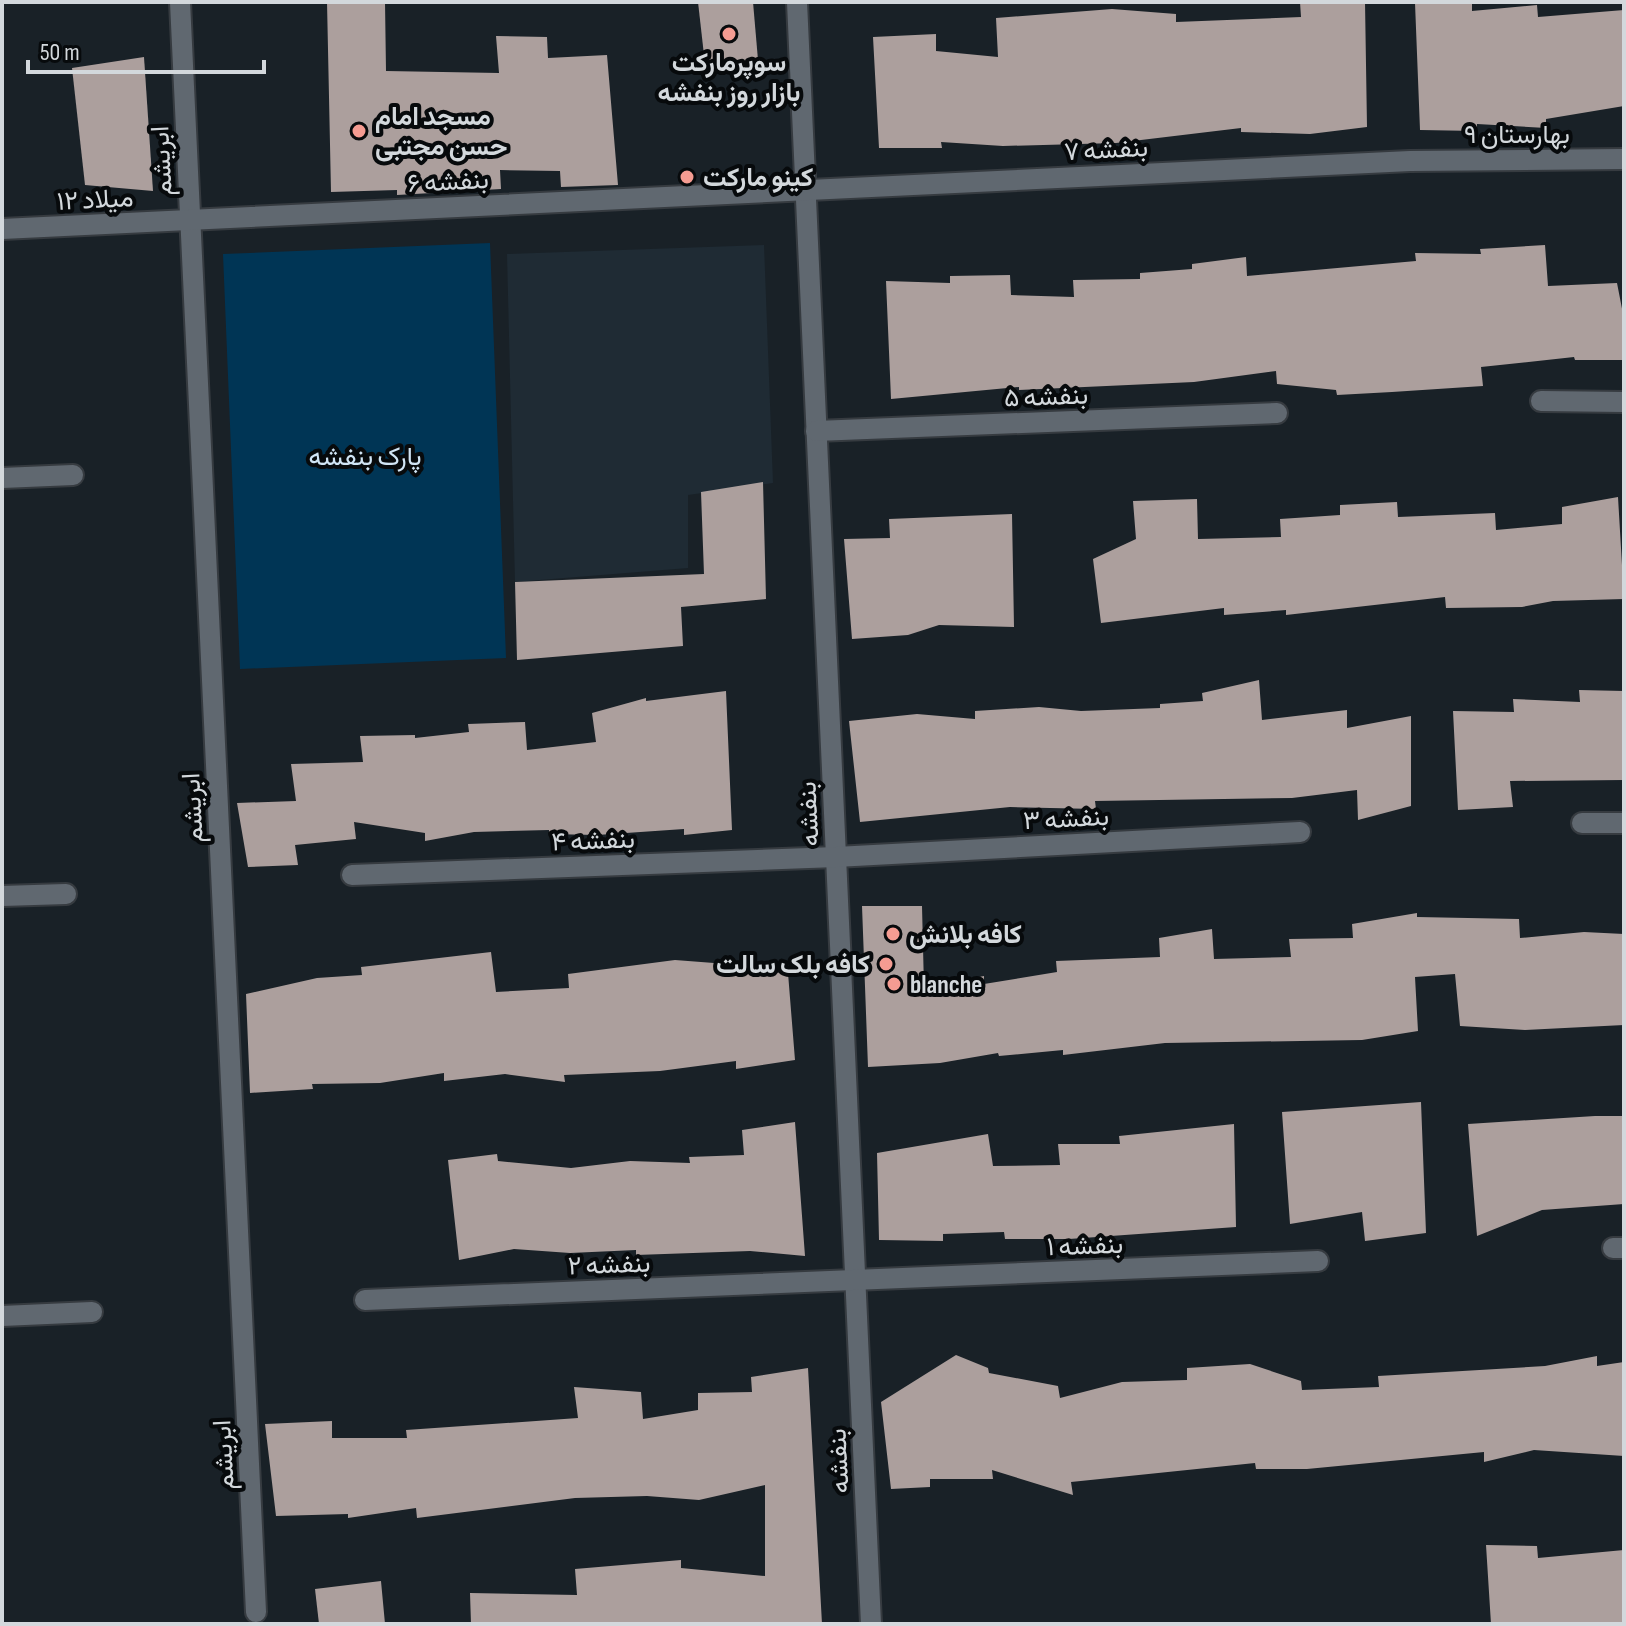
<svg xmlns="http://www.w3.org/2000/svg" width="1626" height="1626" font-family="'Sofia Sans Condensed',Vazirmatn,sans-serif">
  <rect width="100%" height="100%" fill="#192127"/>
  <path fill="#1f2b34" d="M764,245L773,483L688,495V568L515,582L507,254Z"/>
  <path fill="#003555" d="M490,243L506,658L240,669L223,254Z"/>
  <g fill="#ac9f9d">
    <path d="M327,2H385L386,71L499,73L496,36L547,37L548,58L607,55L618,185L561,187L560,171L500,170L501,189L397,195V190L331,192Z"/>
    <path d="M698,2H753L758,60L705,64Z"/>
    <path d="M1300,2H1365L1367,127L1310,134L1241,132V128L1116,143L1003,146L941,142L942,148H879L873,37L936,34V51L998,57L996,18L1112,9L1176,14V22L1301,17Z"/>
    <path d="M1415,3L1472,4V11L1537,5L1538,17L1624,10V106L1546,119V128L1477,124V131L1420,130Z"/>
    <path d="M144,57L153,191L85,185L72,68Z"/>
    <path d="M1545,245L1548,286L1617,283L1624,319V360H1575L1574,357L1481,367L1483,386L1392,392L1337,395L1336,390L1277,384L1276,371L1194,382L1019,390V387L891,399L886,281L950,283V276L1010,275L1011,295L1074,297L1073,280L1140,279V273L1192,269V264L1246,257L1247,276L1416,261L1415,253L1481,254L1480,249Z"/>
    <path d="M763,482L766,599L681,607L683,646L517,660L515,582L704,574L701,492Z"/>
    <path d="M1618,497L1624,599L1553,601L1522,607L1446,608L1445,597L1286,615V610L1224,615V608L1101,623L1093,559L1136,539L1133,501L1197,499L1198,539L1281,537L1280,519L1340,515V505L1397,502L1398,517L1495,513L1496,530L1562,524V507Z"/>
    <path d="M1012,514L1014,627L939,625L908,635L852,639L844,539L890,538L889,519Z"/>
    <path d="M1259,680L1262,720L1347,710V728L1411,716V806L1358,820L1357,790L1292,798L1095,801L1096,809L1010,807L860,822L849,721L917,714L975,719V711L1039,707L1081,711L1160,708V704L1203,701L1202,693Z"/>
    <path d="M1579,690L1624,691V780L1510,781L1513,807L1458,810L1453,711L1514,712L1513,699L1580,702Z"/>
    <path d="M726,691L732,830L684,835V829L597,835L549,834V830L474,832L425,841V833L354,822L356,839L295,845L298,865L248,867L237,803L296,801L291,764L363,762L360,736L415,735V738L469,732L468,724L525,722L527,750L596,742L592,713L646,698V701Z"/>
    <path d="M862,906H922L924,988L984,976V984L1057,972L1056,961L1160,957L1159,938L1212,929L1214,959L1291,957L1289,939L1353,938L1352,924L1417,913V917L1519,919L1520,938L1584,932L1624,934V1025L1525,1030L1460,1026L1455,974L1415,977L1418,1031L1362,1040L1165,1043L1063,1055V1050L999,1056L998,1053L940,1063L868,1067Z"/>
    <path d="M491,952L496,992L569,988L568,974L675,960L714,963L715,970L788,973L795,1060L736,1069V1061L660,1071L564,1075L565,1082L505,1074L444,1081V1073L380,1083L312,1084L313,1089L250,1093L246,994L317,978L362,975L361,967Z"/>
    <path d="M1421,1102L1426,1233L1365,1241L1362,1212L1290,1224L1282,1112Z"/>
    <path d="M1595,1116H1624V1204L1542,1210L1477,1236L1468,1124Z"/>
    <path d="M795,1122L805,1256L750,1251L636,1255V1250L570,1253L514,1249L459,1260L448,1160L497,1154L498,1161L571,1168L630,1161L690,1163L689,1157L744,1155L742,1130Z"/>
    <path d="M1234,1124L1236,1227L1069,1239H1005L1004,1232L943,1234V1241L879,1240L877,1153L988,1134L993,1166L1060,1165L1058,1144H1120L1119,1136Z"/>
    <path d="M956,1355L988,1368L989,1373L1058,1386L1060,1398L1122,1382L1187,1380V1368L1250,1364L1301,1381L1302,1390L1379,1387L1378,1376L1545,1366L1597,1356V1366L1624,1362V1456L1534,1450L1484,1462V1452L1307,1469H1256L1255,1463L1071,1482L1073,1495L992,1470L993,1479H930V1487L891,1489L881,1402Z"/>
    <path d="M808,1368L822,1624H471L470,1593L577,1595L575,1569L681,1560V1568L765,1576V1485L699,1500L647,1496L575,1498L417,1518L416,1508L348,1518V1514L276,1516L265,1424L332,1421V1438H407L406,1430L578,1418L574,1387L641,1392L643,1419L698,1410V1393L752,1392L751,1377Z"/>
    <path d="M1486,1545L1537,1546L1538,1558L1624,1550V1624H1491Z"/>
    <path d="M381,1581L385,1624H319L315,1589Z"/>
  </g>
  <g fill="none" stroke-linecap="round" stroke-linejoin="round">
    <g stroke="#363b40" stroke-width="24">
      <g id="minor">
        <path d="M180,2L256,1612"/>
        <path d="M797,2L871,1624"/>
        <path d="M2,229L1410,161L1624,159"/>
        <path d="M1541,401L1624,402"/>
        <path d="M816,431L1277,413"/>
        <path d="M2,478L73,475"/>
        <path d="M1582,823H1624"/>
        <path d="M352,875L836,857L1300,832"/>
        <path d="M2,896L66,894"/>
        <path d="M1613,1248H1624"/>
        <path d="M365,1300L1318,1261"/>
        <path d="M2,1316L92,1312"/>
      </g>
    </g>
    <use href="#minor" stroke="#606870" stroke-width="20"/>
  </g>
  <g fill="#f59c92" stroke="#070a0c" stroke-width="3">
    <circle cx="729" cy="34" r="8"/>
    <circle cx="359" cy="131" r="8"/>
    <circle cx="687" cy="177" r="8"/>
    <circle cx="893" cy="934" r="8"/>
    <circle cx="886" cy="964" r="8"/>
    <circle cx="894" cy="984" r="8"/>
  </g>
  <g text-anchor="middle" stroke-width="8" stroke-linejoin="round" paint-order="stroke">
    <g font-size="26" font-weight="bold" fill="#d3d8dc" stroke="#070a0c" text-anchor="start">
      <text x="729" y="71" text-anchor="middle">سوپرمارکت<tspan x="729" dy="30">بازار روز بنفشه</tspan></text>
      <text x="375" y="125">مسجد امام<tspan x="375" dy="30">حسن مجتبی</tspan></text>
      <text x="703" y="186">کینو مارکت</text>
      <text x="909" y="943">کافه بلانش</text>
      <text x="870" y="973" text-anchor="end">کافه بلک سالت</text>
      <text x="910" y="993">blanche</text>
    </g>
    <g font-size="26" fill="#d3d8dc" stroke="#070a0c">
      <text x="1517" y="143">بهارستان ۹</text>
      <text transform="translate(1106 149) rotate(-3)" y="9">بنفشه ۷</text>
      <text transform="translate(161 161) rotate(-93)" y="9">ابریشم</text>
      <text transform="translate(448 181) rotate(-3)" y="9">بنفشه ۶</text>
      <text transform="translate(95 199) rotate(-3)" y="9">میلاد ۱۲</text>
      <text transform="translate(1046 396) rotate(-2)" y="9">بنفشه ۵</text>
      <text transform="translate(192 808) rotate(-93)" y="9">ابریشم</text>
      <text transform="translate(808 814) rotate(-93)" y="9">بنفشه</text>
      <text transform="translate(1066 818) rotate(-3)" y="9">بنفشه ۳</text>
      <text transform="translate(593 840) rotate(-2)" y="9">بنفشه ۴</text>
      <text transform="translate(1085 1245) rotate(-2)" y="9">بنفشه ۱</text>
      <text transform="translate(609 1264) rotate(-2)" y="9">بنفشه ۲</text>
      <text transform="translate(223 1455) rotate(-93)" y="9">ابریشم</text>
      <text transform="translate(838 1461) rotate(-93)" y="9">بنفشه</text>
    </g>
    <g font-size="26" fill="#d1e5f5" stroke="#070a0c">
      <text x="365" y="465">پارک بنفشه</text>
    </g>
  </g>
  <rect width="1626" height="1626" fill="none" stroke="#d3d8dc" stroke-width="8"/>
  <path d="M28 60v12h236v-12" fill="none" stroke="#d3d8dc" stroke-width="4"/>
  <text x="40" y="60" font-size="24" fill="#d3d8dc" stroke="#070a0c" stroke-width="6" paint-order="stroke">50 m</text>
</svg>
